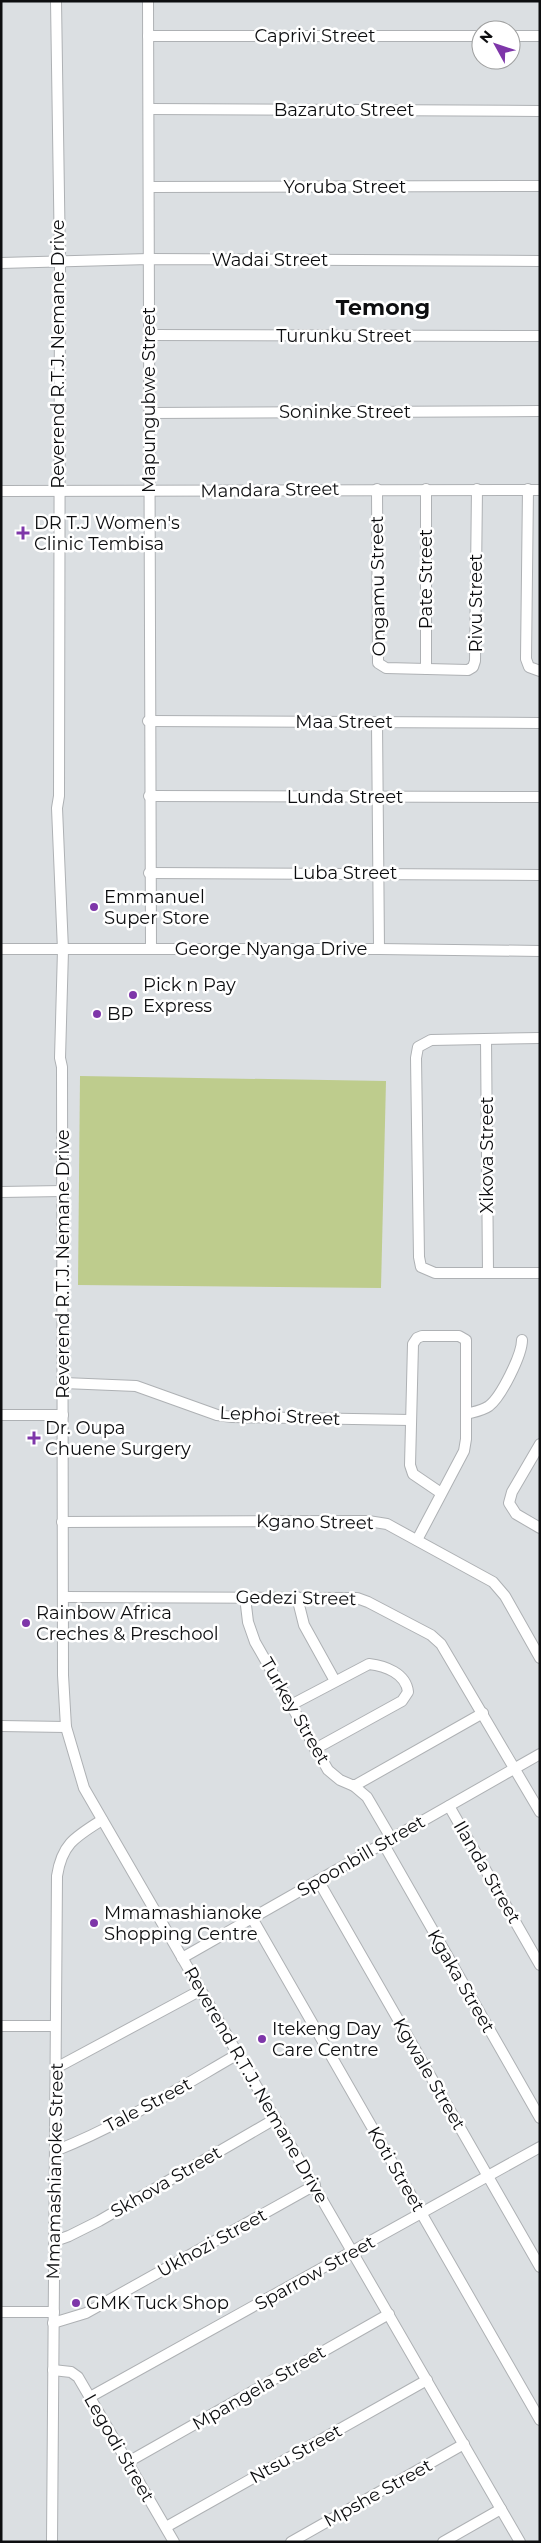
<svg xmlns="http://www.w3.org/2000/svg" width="541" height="2543" font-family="Montserrat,sans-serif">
  <rect width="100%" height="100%" fill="#dbdfe2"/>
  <path fill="#becc8d" d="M80,1076L386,1081L381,1288L78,1285Z"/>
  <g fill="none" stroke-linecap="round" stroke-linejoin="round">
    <g stroke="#aeb1b4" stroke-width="12">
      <g id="minor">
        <path d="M56,1L60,261L59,796L57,808L63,950L60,1058L62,1067L63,1675L66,1727L84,1788L520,2542"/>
        <path d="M148,1L151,949"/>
        <path d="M148,36H481"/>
        <path d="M511,36H540"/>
        <path d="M149,109L540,111"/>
        <path d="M150,187L540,186"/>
        <path d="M1,263L149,259L540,261"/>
        <path d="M149,335L540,336"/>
        <path d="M150,413L540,411"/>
        <path d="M377,489L378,663L386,668L468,670L473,667L475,661L477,489"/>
        <path d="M528,489L526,659L529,667L540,671"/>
        <path d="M1,491L540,490"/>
        <path d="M426,669V489"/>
        <path d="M148,721L540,723"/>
        <path d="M377,723L379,949"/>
        <path d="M149,796L540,797"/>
        <path d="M149,873L540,875"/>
        <path d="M1,949H379L540,951"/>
        <path d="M540,1038L431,1040L418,1047L416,1058L419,1257L421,1267L435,1273H540"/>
        <path d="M486,1039L488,1272"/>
        <path d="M1,1192L63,1191"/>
        <path d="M64,1383L136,1386L217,1415L232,1417L410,1420"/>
        <path d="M466,1414C473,1412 482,1411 489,1406C501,1397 522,1355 522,1340"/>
        <path d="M1,1415H63"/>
        <path d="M540,1444L512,1492L509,1503L516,1514L540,1528"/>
        <path d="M62,1522L368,1521L387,1524L493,1582L505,1596L540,1658"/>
        <path d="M417,1540L464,1451L466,1439V1340L459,1336H422L417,1338L413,1344L410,1465L413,1474L441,1493"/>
        <path d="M63,1597L357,1598L368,1602L431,1635L441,1644L540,1812"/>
        <path d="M245,1597L248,1622L255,1642L328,1770L340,1780L354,1786L483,1713"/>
        <path d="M297,1597L304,1625L335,1681"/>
        <path d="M291,1705L369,1664C385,1666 406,1673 408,1692L402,1701L315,1749"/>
        <path d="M1,1726L66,1727"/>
        <path d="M354,1786L367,1797L391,1838"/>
        <path d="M449,1806L540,1965"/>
        <path d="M383,1843L540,2118"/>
        <path d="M318,1880L540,2267"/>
        <path d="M252,1918L540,2420"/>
        <path d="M182,1958L540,1754"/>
        <path d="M1,2026H55"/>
        <path d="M56,2068L201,1990"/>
        <path d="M55,2151C119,2126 179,2088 238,2054"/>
        <path d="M55,2241L69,2236L99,2221L275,2119"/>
        <path d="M1,2312H54"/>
        <path d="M53,2323L86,2313L315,2185"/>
        <path d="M53,2370L71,2372L78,2377L174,2542"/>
        <path d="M90,2397L540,2147"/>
        <path d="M128,2462L389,2314"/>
        <path d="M166,2527L427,2380"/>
        <path d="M52,2542L57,1876C62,1844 75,1837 102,1820"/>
        <path d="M291,2542L464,2444"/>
        <path d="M443,2542L501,2509"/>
      </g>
    </g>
    <use href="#minor" stroke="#fff" stroke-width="10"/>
  </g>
  <g fill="#7e36a9" stroke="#fff" stroke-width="2">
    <path d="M20.5 525.5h5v5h5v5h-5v5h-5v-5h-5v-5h5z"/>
    <circle cx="94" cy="907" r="5"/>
    <circle cx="133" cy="995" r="5"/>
    <circle cx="97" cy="1014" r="5"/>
    <path d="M31.5 1430.5h5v5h5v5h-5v5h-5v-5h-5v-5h5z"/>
    <circle cx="26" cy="1623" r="5"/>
    <circle cx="94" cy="1923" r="5"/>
    <circle cx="262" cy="2039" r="5"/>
    <circle cx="76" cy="2303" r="5"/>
  </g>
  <g text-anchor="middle" stroke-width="5" stroke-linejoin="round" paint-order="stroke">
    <g font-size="18" fill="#0d0e10" stroke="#fff">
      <text x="315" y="42">Caprivi Street</text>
      <text x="344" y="116">Bazaruto Street</text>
      <text x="345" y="193">Yoruba Street</text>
      <text x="270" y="266">Wadai Street</text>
      <text x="344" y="342">Turunku Street</text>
      <text transform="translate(58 354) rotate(-90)" y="6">Reverend R.T.J. Nemane Drive</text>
      <text transform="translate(149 400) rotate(-90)" y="6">Mapungubwe Street</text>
      <text x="345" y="418">Soninke Street</text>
      <text transform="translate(270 490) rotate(-1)" y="6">Mandara Street</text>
      <text transform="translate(426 579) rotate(-90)" y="6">Pate Street</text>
      <text transform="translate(378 586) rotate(-91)" y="6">Ongamu Street</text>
      <text transform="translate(476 603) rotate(-90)" y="6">Rivu Street</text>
      <text x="344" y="728">Maa Street</text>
      <text x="345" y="803">Lunda Street</text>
      <text x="345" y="879">Luba Street</text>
      <text x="271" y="955">George Nyanga Drive</text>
      <text transform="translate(487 1155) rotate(-90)" y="6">Xikova Street</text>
      <text transform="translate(63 1264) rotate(-90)" y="6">Reverend R.T.J. Nemane Drive</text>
      <text transform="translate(280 1416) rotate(3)" y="6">Lephoi Street</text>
      <text transform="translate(315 1522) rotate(1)" y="6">Kgano Street</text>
      <text transform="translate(296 1598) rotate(1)" y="6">Gedezi Street</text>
      <text transform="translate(295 1711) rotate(60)" y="6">Turkey Street</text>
      <text transform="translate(361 1856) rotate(-30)" y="6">Spoonbill Street</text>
      <text transform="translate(487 1872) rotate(60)" y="6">Ilanda Street</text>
      <text transform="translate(461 1981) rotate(60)" y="6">Kgaka Street</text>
      <text transform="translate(429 2074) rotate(60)" y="6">Kgwale Street</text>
      <text transform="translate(256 2085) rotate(60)" y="6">Reverend R.T.J. Nemane Drive</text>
      <text transform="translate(148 2105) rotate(-28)" y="6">Tale Street</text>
      <text transform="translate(396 2169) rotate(60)" y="6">Koti Street</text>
      <text transform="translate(55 2171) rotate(-89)" y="6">Mmamashianoke Street</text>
      <text transform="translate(166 2182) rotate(-30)" y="6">Skhova Street</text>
      <text transform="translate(212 2243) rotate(-29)" y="6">Ukhozi Street</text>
      <text transform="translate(315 2273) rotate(-29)" y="6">Sparrow Street</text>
      <text transform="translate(259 2388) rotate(-30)" y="6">Mpangela Street</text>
      <text transform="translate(119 2448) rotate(60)" y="6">Legodi Street</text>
      <text transform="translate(296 2454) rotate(-29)" y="6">Ntsu Street</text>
      <text transform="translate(378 2493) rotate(-29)" y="6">Mpshe Street</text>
    </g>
    <g font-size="18" fill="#0d0e10" stroke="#fff" text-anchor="start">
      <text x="34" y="529">DR T.J Women's<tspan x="34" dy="21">Clinic Tembisa</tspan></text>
      <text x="104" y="903">Emmanuel<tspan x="104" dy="21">Super Store</tspan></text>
      <text x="143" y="991">Pick n Pay<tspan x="143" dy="21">Express</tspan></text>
      <text x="107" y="1020">BP</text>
      <text x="45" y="1434">Dr. Oupa<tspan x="45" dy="21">Chuene Surgery</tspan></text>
      <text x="36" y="1619">Rainbow Africa<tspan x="36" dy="21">Creches &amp; Preschool</tspan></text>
      <text x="104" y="1919">Mmamashianoke<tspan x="104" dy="21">Shopping Centre</tspan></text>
      <text x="272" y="2035">Itekeng Day<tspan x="272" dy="21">Care Centre</tspan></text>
      <text x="86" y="2309">GMK Tuck Shop</text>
    </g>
    <g font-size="22" font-weight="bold" fill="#0d0e10" stroke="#fff">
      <text x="383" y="315">Temong</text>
    </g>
  </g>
  <rect width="541" height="2543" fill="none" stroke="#0d0e10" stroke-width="5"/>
  <g transform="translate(496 45) rotate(310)"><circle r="24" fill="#ffffff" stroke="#9e9f9f"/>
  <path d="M0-4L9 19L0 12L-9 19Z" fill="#7e36a9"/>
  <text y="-8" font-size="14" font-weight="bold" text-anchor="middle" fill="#0d0e10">N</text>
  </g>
</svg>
